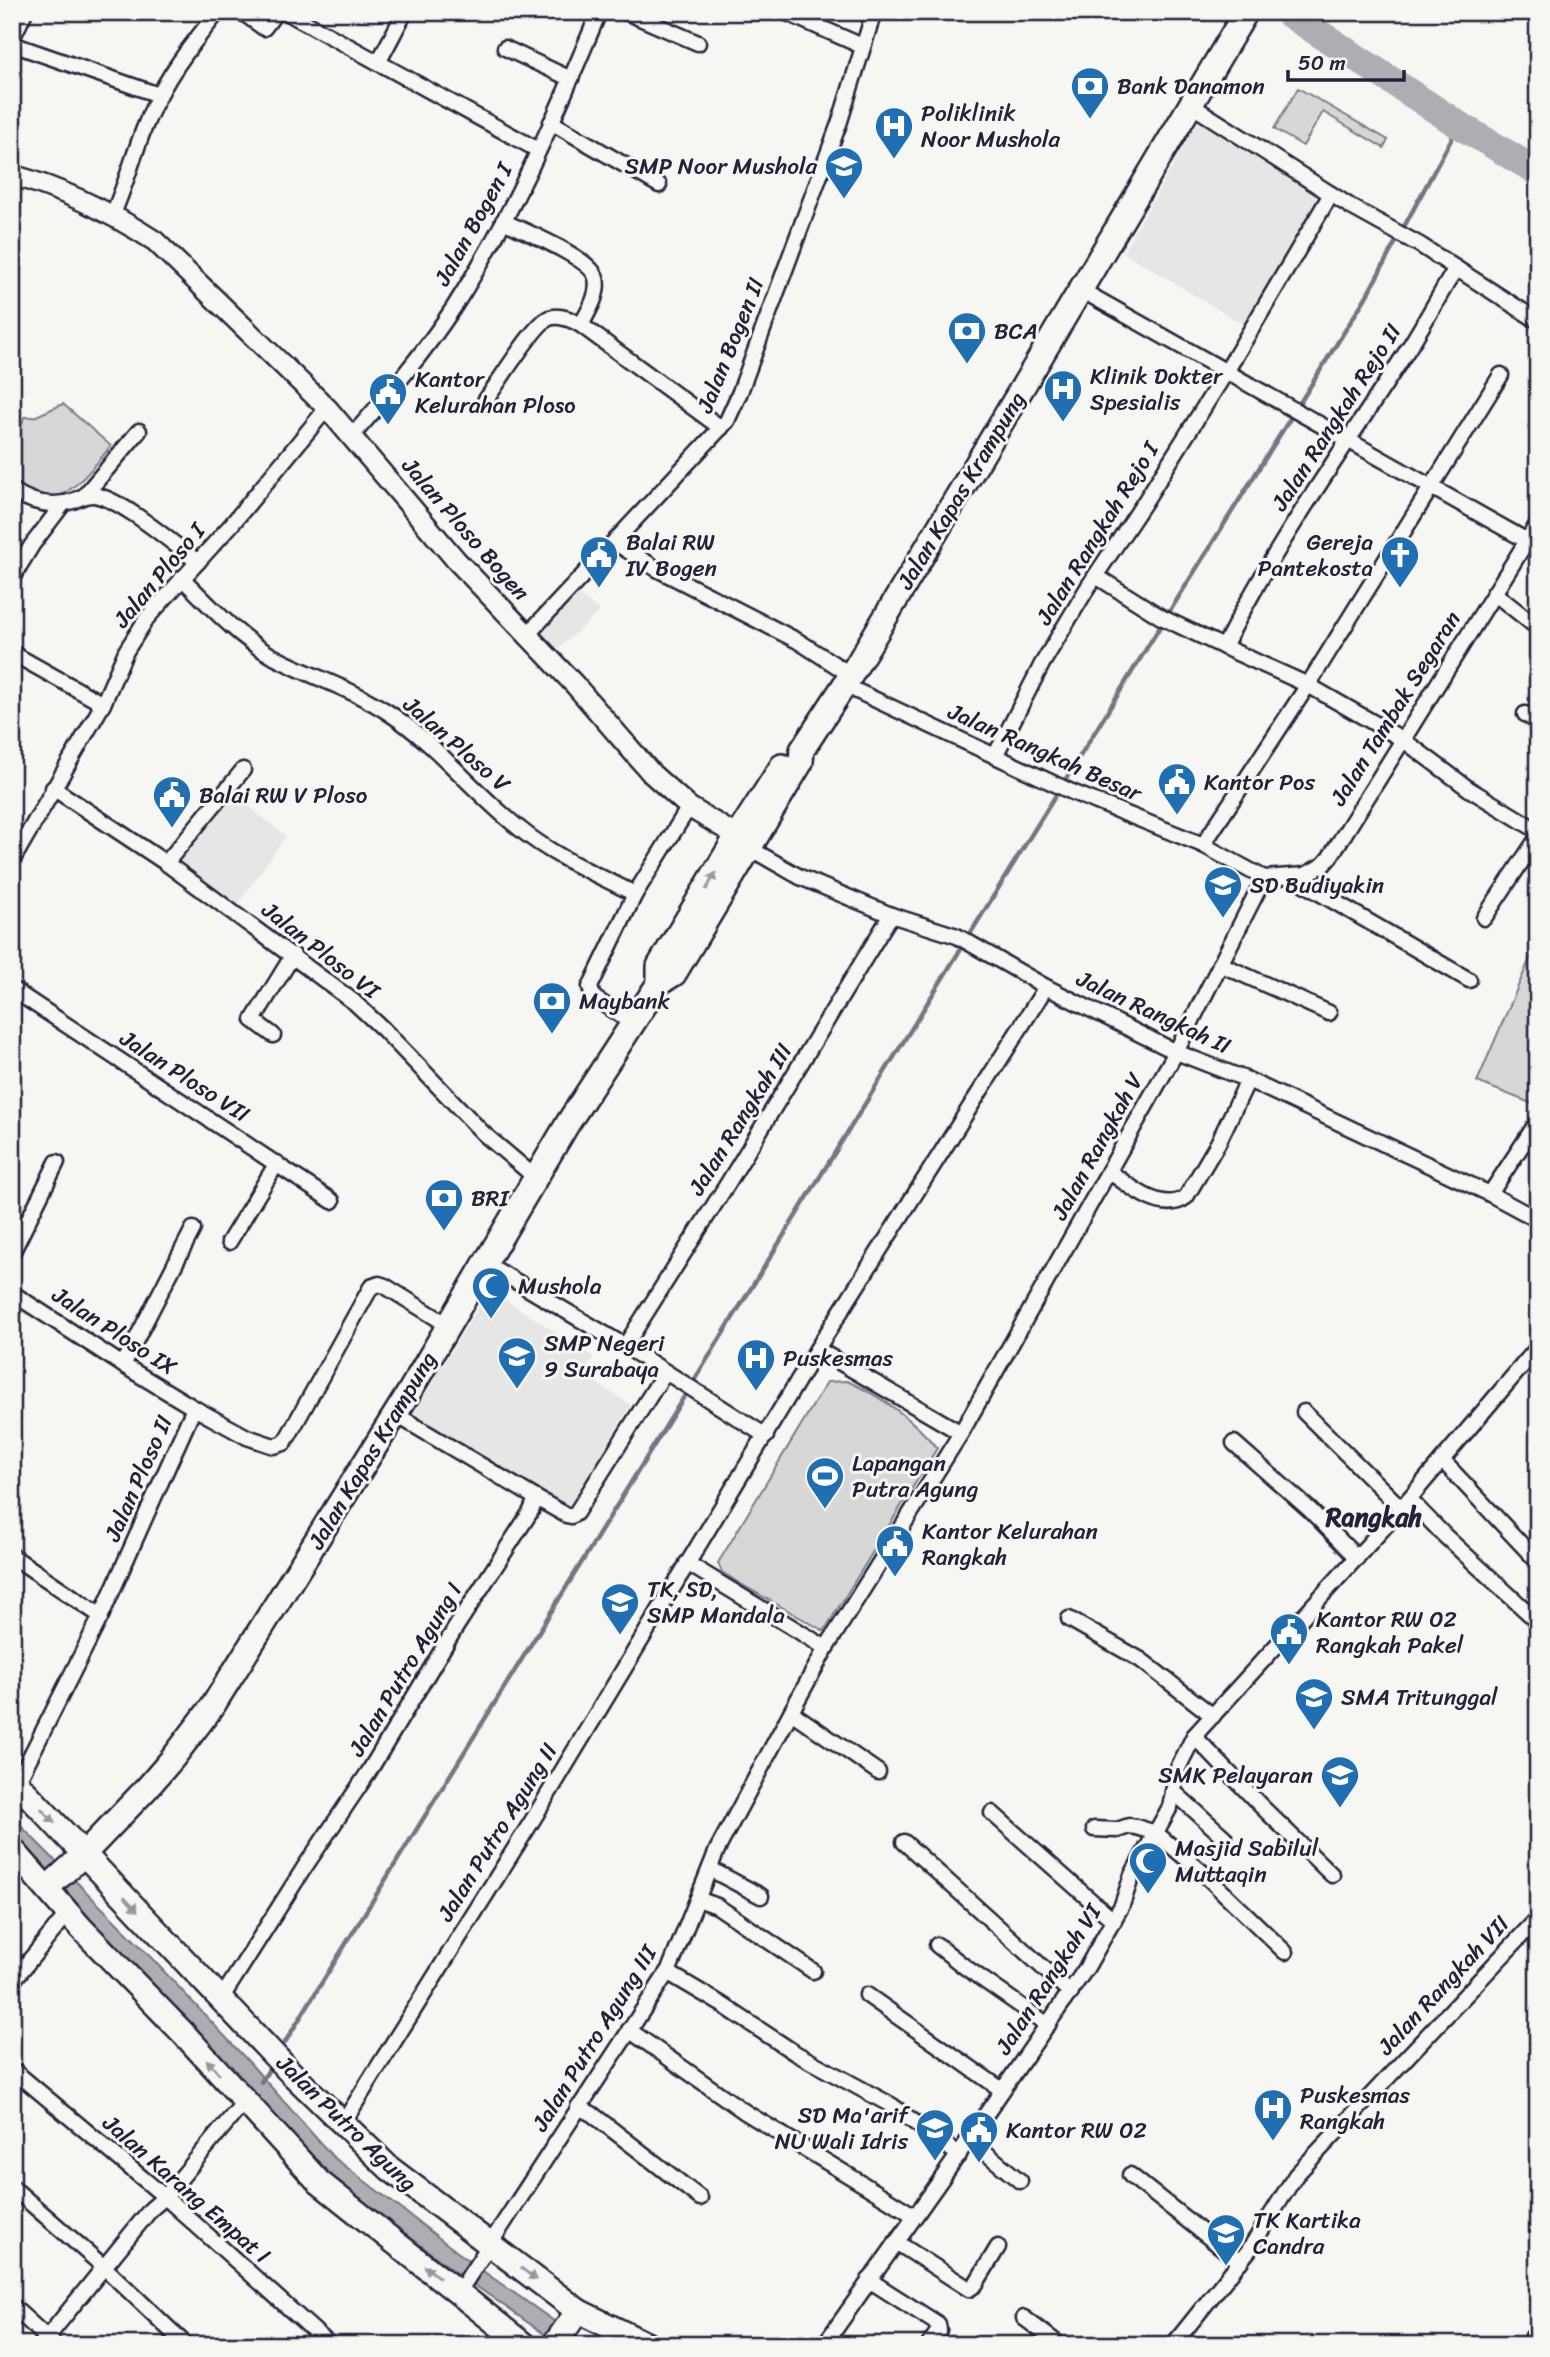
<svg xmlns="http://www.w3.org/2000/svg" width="1550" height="2357" font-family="Sriracha,sans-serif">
  <rect width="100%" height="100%" fill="#f6f6f2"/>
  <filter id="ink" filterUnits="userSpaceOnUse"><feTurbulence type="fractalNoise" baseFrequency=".0143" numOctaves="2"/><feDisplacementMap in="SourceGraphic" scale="14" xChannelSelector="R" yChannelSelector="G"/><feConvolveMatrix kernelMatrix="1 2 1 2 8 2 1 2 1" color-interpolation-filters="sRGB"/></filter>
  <g filter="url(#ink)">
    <g fill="#e6e6e4">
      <path d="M1199,120L1325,198L1247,327L1123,252Z"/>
      <path d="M572,590L600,611L555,652L533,630Z"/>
      <path d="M225,787L286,836L236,907L169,858Z"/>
      <path d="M489,1289L594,1357L584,1375L631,1405L566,1511L412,1416Z"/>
    </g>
    <g fill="#d7d7d7" stroke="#7c7c89" stroke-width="2">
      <path d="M1298,88L1388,140L1384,148L1323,112L1303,146L1274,129Z"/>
      <path d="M63,404L111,446C98,461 71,499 48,498C38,497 22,487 12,483V458L24,417H34Z"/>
      <path d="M1537,942H1538V1106L1477,1082Z"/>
      <path d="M847,1381C883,1397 912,1418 937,1448L824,1631L739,1583L722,1572L718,1563L827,1382Z"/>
    </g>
    <path fill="#adadb3" stroke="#757583" stroke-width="2" d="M12,1817L142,1948L248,2061L332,2156L473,2264L588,2345H560L453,2270L321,2170L278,2124L233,2070L104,1937L12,1835Z"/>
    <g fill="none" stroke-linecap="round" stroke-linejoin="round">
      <g stroke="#757583" stroke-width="4.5">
        <path d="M279,2052L1148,646L1366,297L1459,125"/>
        <path d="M261,2082L273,2063"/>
      </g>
      <path stroke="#adadb3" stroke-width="28" d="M1288,13L1459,125L1538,172"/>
      <g stroke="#22223b" stroke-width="19">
        <g id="minor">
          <path d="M242,12L264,28L276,12"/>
          <path d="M286,12L538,150"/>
          <path d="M626,12L698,43"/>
          <path d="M785,12L862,46"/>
          <path d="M12,39L25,12"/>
          <path d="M12,44L159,95"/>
          <path d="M505,48L571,79"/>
          <path d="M378,63L405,12"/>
          <path d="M1191,105L1353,208L1420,245L1538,321"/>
          <path d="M551,122L659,185"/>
          <path d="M112,216C130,176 138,134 159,96C174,66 197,38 218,12"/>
          <path d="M503,221C523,231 592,258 596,278C600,294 588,312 581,325L721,428"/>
          <path d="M1081,290L1538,547"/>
          <path d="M485,401C497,385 534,324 549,318C560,314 572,320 581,325"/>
          <path d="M352,436C388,395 424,353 454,307C513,215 557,113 599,12"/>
          <path d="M12,490C31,503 51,508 73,501C80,498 86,494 94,495C122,499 173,544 198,562"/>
          <path d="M84,496L139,431"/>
          <path d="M614,542L657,569L798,641L851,675"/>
          <path d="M1096,576L1161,617L1224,647C1274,546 1340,454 1401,360C1421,330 1437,299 1456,268"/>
          <path d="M12,578L32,545L63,504"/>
          <path d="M182,578C210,606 238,637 274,657C312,677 353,689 389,713C438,745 474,793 520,829C554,857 596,874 635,894"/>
          <path d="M1494,593L1538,628"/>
          <path d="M528,634L727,421L740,392L840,121L874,12"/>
          <path d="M1224,647L1308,685L1402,739L1469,789L1538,831"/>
          <path d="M12,653L103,704"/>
          <path d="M844,685L1072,792L1203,845L1264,878L1305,875L1323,865L1330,857L1538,523"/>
          <path d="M1525,714L1538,722"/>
          <path d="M995,756L1042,664L1088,587L1144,503L1226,372L1331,194"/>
          <path d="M53,788L166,863L354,1002L383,1029L484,1134L536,1178"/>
          <path d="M1203,845L1308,685L1501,375"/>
          <path d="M751,849L800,877L891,915L957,936L1046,987L1176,1052L1248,1080L1490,1194L1538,1220"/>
          <path d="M12,861L103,704L126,651L147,618L232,524L327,408"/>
          <path d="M166,863L243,770"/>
          <path d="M1292,877L1469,980"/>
          <path d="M1484,918L1538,837"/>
          <path d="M1220,964L1329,1013"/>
          <path d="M12,989L332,1201"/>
          <path d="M633,1024L593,997L590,987L635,894L689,807"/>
          <path d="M273,1035L253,1020L293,955"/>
          <path d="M1109,1171C1128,1185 1162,1215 1186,1197L1218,1143L1248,1080"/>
          <path d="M1490,1194L1538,1121"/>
          <path d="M229,1242L277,1163"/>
          <path d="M12,1253L57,1162"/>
          <path d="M485,1263L625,1346L766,1436"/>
          <path d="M12,1293L123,1365L194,1408L247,1437L274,1446L284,1443L289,1435L371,1287L379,1284L385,1286L448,1325"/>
          <path d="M625,1346L728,1183L891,915"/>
          <path d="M817,1349L961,1433"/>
          <path d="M123,1365L193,1229"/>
          <path d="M1304,1412L1401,1508"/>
          <path d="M1234,1443L1310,1510L1357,1558"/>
          <path d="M1442,1460L1538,1562"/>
          <path d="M536,1498L566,1515L571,1516L576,1513L665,1372"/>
          <path d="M1409,1499L1445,1536L1535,1619"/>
          <path d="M12,1556L101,1616"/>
          <path d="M687,1563L826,1648"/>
          <path d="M1069,1619L1141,1660L1213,1716"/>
          <path d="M791,1712L878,1772"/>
          <path d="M1194,1736L1261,1806L1332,1875"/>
          <path d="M17,1783L101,1616L194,1408"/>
          <path d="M1173,1791L1225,1838"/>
          <path d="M992,1813L1114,1921"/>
          <path d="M1094,1829L1117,1830L1129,1826L1136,1827L1156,1833L1202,1872L1285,1952"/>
          <path d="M904,1842L1071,1993"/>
          <path d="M710,1869L761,1896"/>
          <path d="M698,1899L717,1906L813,1971"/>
          <path d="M937,1945L965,1967L1048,2025"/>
          <path d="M667,1972L721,2004L795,2053L891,2105L959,2155"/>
          <path d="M12,1982L68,1913"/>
          <path d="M867,1995L1002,2090"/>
          <path d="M221,1999L304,1868L368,1773L456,1627L531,1511L536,1498L395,1414"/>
          <path d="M629,2030L745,2112L915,2216"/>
          <path d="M12,2069L165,2197L330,2345"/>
          <path d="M578,2107L592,2114L700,2198"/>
          <path d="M343,2123L532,1821L817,1349L1046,987"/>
          <path d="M969,2139L1020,2181"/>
          <path d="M1130,2175L1240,2262"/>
          <path d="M12,2187L104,2267L186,2345"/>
          <path d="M896,2242L969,2289L975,2285L998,2247"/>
          <path d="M869,2280L938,2324L939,2330L929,2345"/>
          <path d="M458,2293L669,1970L717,1850L791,1712L826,1648L961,1433L1176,1052L1264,878"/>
          <path d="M12,2306L55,2345"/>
          <path d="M1024,2318L1060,2345"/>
          <path d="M41,2345L151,2209L165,2197L244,2102"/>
          <path d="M824,2345L947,2171L1087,1967L1122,1905L1132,1875L1170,1807L1178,1768L1194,1736L1398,1512L1538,1347"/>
          <path d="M1173,2345L1249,2250L1296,2175L1538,1918"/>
        </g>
      </g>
      <g stroke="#22223b" stroke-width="24">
        <path id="tertiary" d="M12,175C63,189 110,212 155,241L327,408L456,560L575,685L652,774L689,807L737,836"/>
      </g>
      <g stroke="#22223b" stroke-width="28">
        <g id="primary">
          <path d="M659,983V966L737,836L782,766"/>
          <path d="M12,1778L290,2072L389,2168L578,2311L648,2345"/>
          <path d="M12,1849L81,1928L185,2035L319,2182L524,2345"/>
          <path d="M47,1888L81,1857L148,1787L173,1758L212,1707L408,1394L568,1123L659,983L674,974L801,762L802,750L851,675L1246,12"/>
          <path d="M554,2345L578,2311"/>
        </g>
      </g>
      <g stroke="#22223b" stroke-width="30">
        <path id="trunk" d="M1534,2345L1538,2339"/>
      </g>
      <use href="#minor" stroke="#f6f6f2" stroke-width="14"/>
      <use href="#tertiary" stroke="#f6f6f2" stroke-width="19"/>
      <use href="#primary" stroke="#f6f6f2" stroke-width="23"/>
      <use href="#trunk" stroke="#f6f6f2" stroke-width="24"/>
    </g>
    <defs><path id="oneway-solid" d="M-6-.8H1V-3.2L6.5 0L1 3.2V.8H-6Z" transform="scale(1.75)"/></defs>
    <g fill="#9797a0">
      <use href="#oneway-solid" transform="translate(711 881) rotate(-60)"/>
      <use href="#oneway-solid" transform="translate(48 1816) rotate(47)"/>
      <use href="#oneway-solid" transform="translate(131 1904) rotate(47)"/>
      <use href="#oneway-solid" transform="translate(213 2067) rotate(-132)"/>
      <use href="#oneway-solid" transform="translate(432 2272) rotate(-142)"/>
      <use href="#oneway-solid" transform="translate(529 2274) rotate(37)"/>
    </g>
  </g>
  <defs>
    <g id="bank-pin" transform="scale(2.0125)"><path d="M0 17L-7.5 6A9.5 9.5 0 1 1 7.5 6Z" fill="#1f6fb2" stroke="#f6f6f2"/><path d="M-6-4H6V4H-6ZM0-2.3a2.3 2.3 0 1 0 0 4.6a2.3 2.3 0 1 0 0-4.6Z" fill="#fff"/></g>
    <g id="hospital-pin" transform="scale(2.0125)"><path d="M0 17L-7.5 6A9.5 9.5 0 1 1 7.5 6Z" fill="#1f6fb2" stroke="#f6f6f2"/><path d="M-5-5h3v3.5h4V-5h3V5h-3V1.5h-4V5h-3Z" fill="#fff"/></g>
    <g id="school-pin" transform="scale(2.0125)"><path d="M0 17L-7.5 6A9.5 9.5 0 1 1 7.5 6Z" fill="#1f6fb2" stroke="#f6f6f2"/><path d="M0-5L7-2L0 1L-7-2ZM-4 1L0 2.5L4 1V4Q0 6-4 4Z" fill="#fff"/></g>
    <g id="civic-pin" transform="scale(2.0125)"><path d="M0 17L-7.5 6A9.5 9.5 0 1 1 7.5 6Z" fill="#1f6fb2" stroke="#f6f6f2"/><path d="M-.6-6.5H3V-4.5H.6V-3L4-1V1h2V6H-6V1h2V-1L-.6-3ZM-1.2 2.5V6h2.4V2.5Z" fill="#fff"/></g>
    <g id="church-pin" transform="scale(2.0125)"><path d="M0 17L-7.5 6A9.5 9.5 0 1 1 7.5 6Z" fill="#1f6fb2" stroke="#f6f6f2"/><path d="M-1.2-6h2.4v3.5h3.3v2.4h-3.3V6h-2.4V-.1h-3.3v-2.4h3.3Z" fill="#fff"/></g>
    <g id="mosque-pin" transform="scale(2.0125)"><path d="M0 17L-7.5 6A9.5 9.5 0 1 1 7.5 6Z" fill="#1f6fb2" stroke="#f6f6f2"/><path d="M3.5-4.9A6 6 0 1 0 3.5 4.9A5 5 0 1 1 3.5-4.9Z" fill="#fff"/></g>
    <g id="stadium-pin" transform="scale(2.0125)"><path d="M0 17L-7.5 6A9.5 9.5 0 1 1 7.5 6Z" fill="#1f6fb2" stroke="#f6f6f2"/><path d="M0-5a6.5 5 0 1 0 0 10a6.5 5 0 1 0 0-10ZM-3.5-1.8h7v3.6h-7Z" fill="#fff"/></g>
  </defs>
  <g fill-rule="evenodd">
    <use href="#bank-pin" x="1090" y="86"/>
    <use href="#hospital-pin" x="894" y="126"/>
    <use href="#school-pin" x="844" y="166"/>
    <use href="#bank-pin" x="967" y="331"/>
    <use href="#hospital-pin" x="1063" y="389"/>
    <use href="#civic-pin" x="388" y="392"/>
    <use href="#civic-pin" x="599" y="555"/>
    <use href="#church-pin" x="1400" y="555"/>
    <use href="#civic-pin" x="1177" y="782"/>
    <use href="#civic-pin" x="172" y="795"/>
    <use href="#school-pin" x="1223" y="885"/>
    <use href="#bank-pin" x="552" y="1001"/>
    <use href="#bank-pin" x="444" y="1198"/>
    <use href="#mosque-pin" x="491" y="1286"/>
    <use href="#school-pin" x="517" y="1356"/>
    <use href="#hospital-pin" x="756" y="1358"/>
    <use href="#stadium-pin" x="825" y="1476"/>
    <use href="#civic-pin" x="895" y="1544"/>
    <use href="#school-pin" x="620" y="1602"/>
    <use href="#civic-pin" x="1289" y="1632"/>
    <use href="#school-pin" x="1314" y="1697"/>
    <use href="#school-pin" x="1340" y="1775"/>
    <use href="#mosque-pin" x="1148" y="1861"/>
    <use href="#hospital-pin" x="1273" y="2108"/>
    <use href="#school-pin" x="935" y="2128"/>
    <use href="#civic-pin" x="979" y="2130"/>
    <use href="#school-pin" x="1226" y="2233"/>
  </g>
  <g text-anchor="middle" stroke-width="6" stroke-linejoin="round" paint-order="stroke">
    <g font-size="23" fill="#22223b" stroke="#f6f6f2" text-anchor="start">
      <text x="1117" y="94">Bank Danamon</text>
      <text x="921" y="121">Poliklinik<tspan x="921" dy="26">Noor Mushola</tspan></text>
      <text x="817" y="174" text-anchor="end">SMP Noor Mushola</text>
      <text x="994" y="339">BCA</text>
      <text x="1090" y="384">Klinik Dokter<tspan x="1090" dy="26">Spesialis</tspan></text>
      <text x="415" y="387">Kantor<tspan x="415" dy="26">Kelurahan Ploso</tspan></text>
      <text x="626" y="550">Balai RW<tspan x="626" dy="26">IV Bogen</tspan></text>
      <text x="1373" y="550" text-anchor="end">Gereja<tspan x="1373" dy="26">Pantekosta</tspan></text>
      <text x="1204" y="790">Kantor Pos</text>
      <text x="199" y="803">Balai RW V Ploso</text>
      <text x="1250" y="893">SD Budiyakin</text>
      <text x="579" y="1009">Maybank</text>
      <text x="471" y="1206">BRI</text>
      <text x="518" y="1294">Mushola</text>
      <text x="544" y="1351">SMP Negeri<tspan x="544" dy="26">9 Surabaya</tspan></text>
      <text x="783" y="1366">Puskesmas</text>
      <text x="852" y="1471">Lapangan<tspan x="852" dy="26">Putra Agung</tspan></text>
      <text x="922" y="1539">Kantor Kelurahan<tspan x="922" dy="26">Rangkah</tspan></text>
      <text x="647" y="1597">TK, SD,<tspan x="647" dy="26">SMP Mandala</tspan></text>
      <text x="1316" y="1627">Kantor RW 02<tspan x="1316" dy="26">Rangkah Pakel</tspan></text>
      <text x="1341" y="1705">SMA Tritunggal</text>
      <text x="1313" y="1783" text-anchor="end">SMK Pelayaran</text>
      <text x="1175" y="1856">Masjid Sabilul<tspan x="1175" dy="26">Muttaqin</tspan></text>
      <text x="1300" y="2103">Puskesmas<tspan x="1300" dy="26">Rangkah</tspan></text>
      <text x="908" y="2123" text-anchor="end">SD Ma'arif<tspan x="908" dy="26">NU Wali Idris</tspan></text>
      <text x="1006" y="2138">Kantor RW 02</text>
      <text x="1253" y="2228">TK Kartika<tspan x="1253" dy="26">Candra</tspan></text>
    </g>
    <g font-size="23" fill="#22223b" stroke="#f6f6f2">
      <text transform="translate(473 224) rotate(-61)" y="8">Jalan Bogen I</text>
      <text transform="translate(730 345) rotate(-68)" y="8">Jalan Bogen II</text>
      <text transform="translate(1336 417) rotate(-57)" y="8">Jalan Rangkah Rejo II</text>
      <text transform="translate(961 490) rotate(-59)" y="8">Jalan Kapas Krampung</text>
      <text transform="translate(466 529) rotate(49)" y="8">Jalan Ploso Bogen</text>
      <text transform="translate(1097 533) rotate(-58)" y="8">Jalan Rangkah Rejo I</text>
      <text transform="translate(159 575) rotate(-50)" y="8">Jalan Ploso I</text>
      <text transform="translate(1395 708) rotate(-58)" y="8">Jalan Tambak Segaran</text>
      <text transform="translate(457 744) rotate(41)" y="8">Jalan Ploso V</text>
      <text transform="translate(1045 752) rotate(24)" y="8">Jalan Rangkah Besar</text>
      <text transform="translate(321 950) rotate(38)" y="8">Jalan Ploso VI</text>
      <text transform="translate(1154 1012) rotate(25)" y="8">Jalan Rangkah II</text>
      <text transform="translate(185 1076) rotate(33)" y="8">Jalan Ploso VII</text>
      <text transform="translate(740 1119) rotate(-58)" y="8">Jalan Rangkah III</text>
      <text transform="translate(1097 1146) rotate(-61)" y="8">Jalan Rangkah V</text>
      <text transform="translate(115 1331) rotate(33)" y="8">Jalan Ploso IX</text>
      <text transform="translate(372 1450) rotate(-59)" y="8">Jalan Kapas Krampung</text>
      <text transform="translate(138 1478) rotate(-66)" y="8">Jalan Ploso II</text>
      <text transform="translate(405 1669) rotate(-59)" y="8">Jalan Putro Agung I</text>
      <text transform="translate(497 1832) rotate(-58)" y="8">Jalan Putro Agung II</text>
      <text transform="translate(1048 1979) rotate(-57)" y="8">Jalan Rangkah VI</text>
      <text transform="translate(1443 1985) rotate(-47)" y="8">Jalan Rangkah VII</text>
      <text transform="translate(594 2038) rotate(-58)" y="8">Jalan Putro Agung III</text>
      <text transform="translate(347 2123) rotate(44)" y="8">Jalan Putro Agung</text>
      <text transform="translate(187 2189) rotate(41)" y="8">Jalan Karang Empat I</text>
    </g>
    <g font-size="26" font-weight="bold" fill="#22223b" stroke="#f6f6f2">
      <text x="1374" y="1526">Rangkah</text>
    </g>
  </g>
  <rect width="1550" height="2357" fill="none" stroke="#f6f6f2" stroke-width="42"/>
  <rect x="21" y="21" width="1508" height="2315" fill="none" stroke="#22223b" stroke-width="2.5" filter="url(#ink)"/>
  <path d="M1288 70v10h116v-10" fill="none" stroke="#22223b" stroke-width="3.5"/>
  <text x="1298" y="70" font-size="21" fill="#22223b" stroke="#f6f6f2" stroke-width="5" paint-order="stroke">50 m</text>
</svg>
